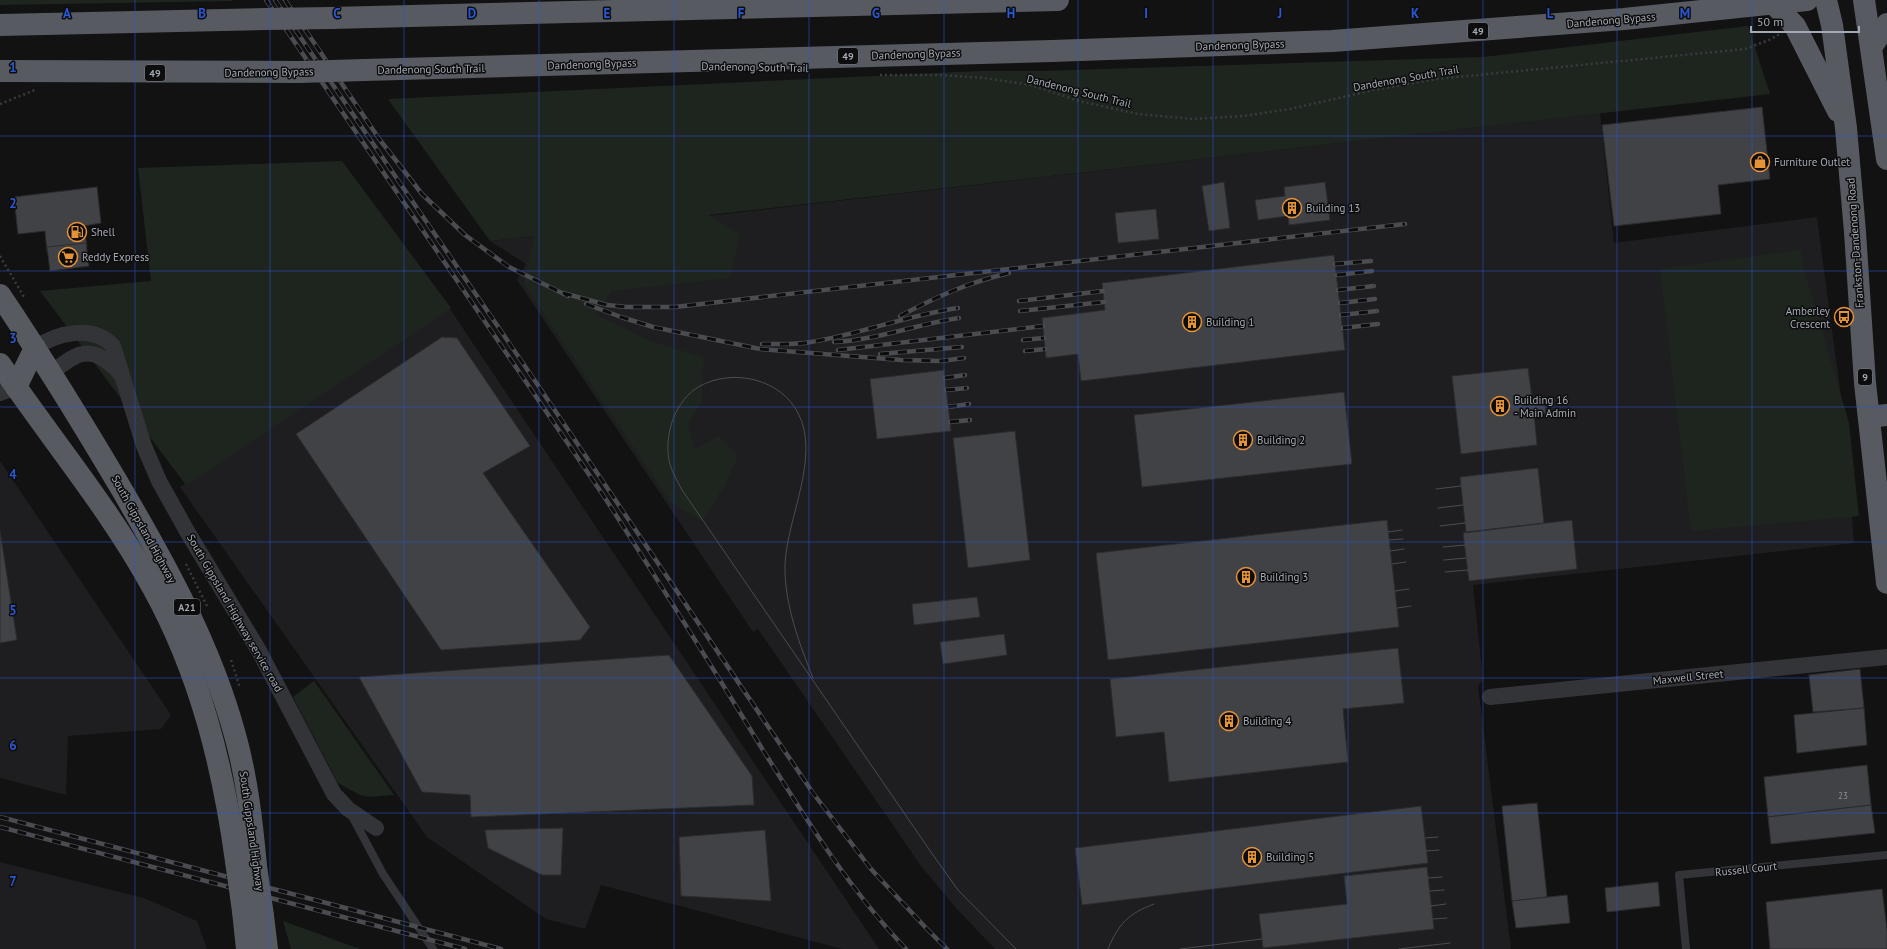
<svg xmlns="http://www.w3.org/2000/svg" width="1887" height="949" font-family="'PT Sans',sans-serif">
  <rect width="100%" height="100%" fill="#121213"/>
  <g fill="#1e1e20">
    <path d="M1600,113L1614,243L1817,217L1845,427L1854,543L1473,585L1483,680L1478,686L1511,949H995L956,908L921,866L758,629L753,632L517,280L526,264L490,241Z"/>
    <path d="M448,306L879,949H842L601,885L585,929L546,919L427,837L180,487Z"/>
    <path d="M0,461L171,715L161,729L68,736L66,795L0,778Z"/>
    <path d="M0,862L144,898L197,921L207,949H0Z"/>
  </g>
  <g fill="#1e251e">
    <path d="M0,0H232L233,1L0,5Z"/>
    <path d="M1748,26L1770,94L709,215L740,234L730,278L611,291L596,315L651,341L705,358L702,371V402L688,424L695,450L718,436L738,456L725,485L702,521L671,503L524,284L534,236L490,241L388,99L979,71H1041L1483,57Z"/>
    <path d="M342,161L451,308L186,485L40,291L151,281L138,168Z"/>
    <path d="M1801,250L1803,266L1849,423L1859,516L1691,531L1660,269Z"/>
    <path d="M314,681L394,795L370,797L360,795L338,783L293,697Z"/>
    <path d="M283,921L360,949H291Z"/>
  </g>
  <g fill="#414246" stroke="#2c2c2f">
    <path d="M1762,107L1770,179L1718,185L1721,214L1614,226L1602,125Z"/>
    <path d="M1224,182L1230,228L1209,231L1202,186Z"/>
    <path d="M1325,182L1330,220L1289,225L1288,216L1258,220L1255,200L1285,196L1284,187Z"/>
    <path d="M97,187L101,223L84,226L87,247L47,252L45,231L18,234L14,197Z"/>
    <path d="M1156,209L1159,239L1118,243L1115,213Z"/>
    <path d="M86,243L89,266L50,271L47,247Z"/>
    <path d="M1334,255L1345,350L1081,381L1078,354L1046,358L1042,318L1105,310L1102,283Z"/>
    <path d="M442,337L457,338L530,446L483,473L590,627L580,640L441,650L296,434Z"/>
    <path d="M1528,368L1532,398L1544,397L1546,413L1534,414L1537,445L1461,454L1452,376Z"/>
    <path d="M944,370L951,431L877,439L870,379Z"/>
    <path d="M1344,392L1352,464L1142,487L1134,415Z"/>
    <path d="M1015,431L1030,560L968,568L953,438Z"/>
    <path d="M1538,468L1544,523L1466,532L1460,477Z"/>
    <path d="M1387,520L1399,627L1108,660L1096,553Z"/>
    <path d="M1572,520L1577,569L1469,581L1463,533Z"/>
    <path d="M0,531L17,640L0,643Z"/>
    <path d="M977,597L980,617L914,625L912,604Z"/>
    <path d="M1004,634L1007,655L943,664L940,642Z"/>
    <path d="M1398,648L1404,703L1343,709L1348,762L1169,782L1164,732L1116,737L1110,679Z"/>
    <path d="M669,655L752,776L754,805L471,817L470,795L422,792L359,677Z"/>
    <path d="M1860,669L1864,708L1813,712L1809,675Z"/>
    <path d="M1864,708L1867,745L1797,753L1794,715Z"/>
    <path d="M1867,765L1871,805L1768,817L1764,777Z"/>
    <path d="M1537,803L1547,897L1512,901L1502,806Z"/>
    <path d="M1871,805L1875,833L1771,844L1768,817Z"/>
    <path d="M1421,806L1428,863L1082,905L1075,848Z"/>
    <path d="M563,828L561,875H542L488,848L485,830Z"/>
    <path d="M765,830L771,901L681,896L679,837Z"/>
    <path d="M1427,867L1434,929L1263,948L1259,914L1347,904L1344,876Z"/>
    <path d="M1658,882L1660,906L1607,912L1605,888Z"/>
    <path d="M1882,889L1887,930V949H1770L1766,902Z"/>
    <path d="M1567,895L1570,923L1516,928L1512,901Z"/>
  </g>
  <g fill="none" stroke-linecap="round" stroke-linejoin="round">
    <g stroke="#393b3f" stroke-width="2.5" stroke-dasharray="2 3" stroke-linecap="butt">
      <path d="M880,75H941L984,78L1031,85L1079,101L1138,114L1193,119L1244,116L1290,109L1374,90L1437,79L1745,49L1769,40L1780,34"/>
      <path d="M0,104L35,90"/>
      <path d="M0,256L24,297"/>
      <path d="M186,564L207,606"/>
      <path d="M231,660L240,688"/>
    </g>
    <g stroke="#333438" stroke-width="8">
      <path d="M352,816L383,874L433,949"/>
      <path d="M1686,949L1679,875L1887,855"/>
    </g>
    <g stroke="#333438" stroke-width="16">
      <path d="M35,348C56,333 93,324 113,346L144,446L159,481L188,533L258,649L334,794L348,809L376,828"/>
      <path d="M51,373C69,360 82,345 104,359C111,364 118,369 122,376"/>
      <path d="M0,393L16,387"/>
      <path d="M1490,697L1887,657"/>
    </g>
    <g stroke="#575a60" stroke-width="22">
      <path d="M1826,0L1832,25L1846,128L1855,232L1865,383L1887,583"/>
      <path d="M1864,0L1887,159"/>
      <path d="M1773,3L1795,26L1838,111"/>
      <path d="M331,18L1058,0"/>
      <path d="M0,25L266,19"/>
      <path d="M1872,46L1887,24"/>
      <path d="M364,70L1052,51L1332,41L1624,19L1807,0"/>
      <path d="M0,71L299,72"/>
      <path d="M0,295C43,359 83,424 122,490C167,567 211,647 235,735C247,778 252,822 256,866"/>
      <path d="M0,364C51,439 110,509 153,588C200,673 223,766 236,861"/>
      <path d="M16,387L35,348"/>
      <path d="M1869,417L1887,415"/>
      <path d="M243,911L247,949"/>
      <path d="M263,916L267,949"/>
    </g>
    <g stroke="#4a4c51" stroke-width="1">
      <path d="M1436,489L1461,486"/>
      <path d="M1438,508L1463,505"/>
      <path d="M1440,526L1465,523"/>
      <path d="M1388,532L1402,530"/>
      <path d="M1389,540L1403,539"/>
      <path d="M1443,547L1465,545"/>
      <path d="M1390,551L1404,549"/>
      <path d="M1444,560L1466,558"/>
      <path d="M1392,564L1406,562"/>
      <path d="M1445,572L1468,570"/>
      <path d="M1395,591L1409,589"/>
      <path d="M1397,608L1411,606"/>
      <path d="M813,678C799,643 784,603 785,564C787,518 821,456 798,413C781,379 733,368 700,386C676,399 664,433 669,460C671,471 677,480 682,490L933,855L958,890L1016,949"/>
      <path d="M1425,838L1438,837"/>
      <path d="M1426,851L1439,850"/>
      <path d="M1428,878L1442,877"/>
      <path d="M1430,891L1444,890"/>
      <path d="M1431,906L1446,904"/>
      <path d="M1433,919L1447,918"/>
      <path d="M1108,949C1119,923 1128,914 1154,904"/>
      <path d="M1180,949L1262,939"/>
      <path d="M1399,949L1450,943"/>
    </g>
    <g stroke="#4a4c51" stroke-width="4.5">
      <g id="rail">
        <path d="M266,0L605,498C657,579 708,660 758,742C803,814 847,887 906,949"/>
        <path d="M275,0L533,378L813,793L871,869L927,929L947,949"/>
        <path d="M285,0L380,140L422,194L465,235L509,267L568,296"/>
        <path d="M1335,264L1371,261"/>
        <path d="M1337,275L1372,271"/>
        <path d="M1338,290L1374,286"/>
        <path d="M563,293L607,305L626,307H675L1405,224"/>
        <path d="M1019,301L1103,291"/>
        <path d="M1340,303L1375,299"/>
        <path d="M586,304L621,317L653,327L760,349L901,360L941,361L964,358"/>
        <path d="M1020,311L1104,302"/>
        <path d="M1341,315L1377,311"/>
        <path d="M900,316C938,296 967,283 1009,273"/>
        <path d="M1343,328L1378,324"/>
        <path d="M1023,340L1044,338"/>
        <path d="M834,342C877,340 917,324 959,318"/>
        <path d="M762,344C778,344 795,345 811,342C861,334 908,315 958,308"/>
        <path d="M838,350L1043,326"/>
        <path d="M1025,351L1045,349"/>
        <path d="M880,354L962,347"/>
        <path d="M945,378L965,375"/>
        <path d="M946,390L967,388"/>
        <path d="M948,407L969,404"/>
        <path d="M950,422L970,420"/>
        <path d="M0,817L501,949"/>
        <path d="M0,827L465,949"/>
      </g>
    </g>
    <use href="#rail" stroke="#0d0d0e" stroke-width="3" stroke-dasharray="9" stroke-linecap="butt"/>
    <g stroke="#575a60" stroke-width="22">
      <path d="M266,19L331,18"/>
      <path d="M299,72L364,70"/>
      <path d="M236,861L243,911"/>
      <path d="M256,866L263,916"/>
    </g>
  </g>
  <path fill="none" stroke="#2a57d4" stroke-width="1" stroke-opacity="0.55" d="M135,0V949M270,0V949M404,0V949M539,0V949M674,0V949M809,0V949M944,0V949M1078,0V949M1213,0V949M1348,0V949M1483,0V949M1617,0V949M1752,0V949M0,136H1887M0,271H1887M0,407H1887M0,542H1887M0,678H1887M0,813H1887"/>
  <defs>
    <g id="shop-ring" transform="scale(1)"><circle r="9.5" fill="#0d0d0e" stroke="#e69236" stroke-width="1.5"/><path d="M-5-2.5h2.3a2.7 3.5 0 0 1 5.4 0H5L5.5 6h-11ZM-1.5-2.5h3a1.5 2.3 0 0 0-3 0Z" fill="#e69236"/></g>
    <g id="building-ring" transform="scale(1)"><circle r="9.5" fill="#0d0d0e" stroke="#e69236" stroke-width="1.5"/><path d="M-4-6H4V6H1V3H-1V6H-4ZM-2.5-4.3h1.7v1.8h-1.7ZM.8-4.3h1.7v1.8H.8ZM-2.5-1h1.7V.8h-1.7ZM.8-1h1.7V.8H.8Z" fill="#e69236"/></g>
    <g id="fuel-ring" transform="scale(1)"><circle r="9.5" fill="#0d0d0e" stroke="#e69236" stroke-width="1.5"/><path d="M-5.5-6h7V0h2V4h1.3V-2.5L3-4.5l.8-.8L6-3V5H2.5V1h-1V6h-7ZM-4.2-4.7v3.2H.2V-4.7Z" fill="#e69236"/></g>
    <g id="supermarket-ring" transform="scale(1)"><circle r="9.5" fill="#0d0d0e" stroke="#e69236" stroke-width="1.5"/><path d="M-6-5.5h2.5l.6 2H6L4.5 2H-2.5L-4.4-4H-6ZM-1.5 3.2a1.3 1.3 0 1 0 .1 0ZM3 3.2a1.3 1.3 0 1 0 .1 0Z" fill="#e69236"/></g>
    <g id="bus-ring" transform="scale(1)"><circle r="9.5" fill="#0d0d0e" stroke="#e69236" stroke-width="1.5"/><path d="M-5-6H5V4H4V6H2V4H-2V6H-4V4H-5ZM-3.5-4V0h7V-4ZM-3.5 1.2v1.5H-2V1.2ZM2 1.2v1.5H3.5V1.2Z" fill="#e69236"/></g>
  </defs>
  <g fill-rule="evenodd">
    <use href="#shop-ring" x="1760" y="162"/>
    <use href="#building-ring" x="1292" y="208"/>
    <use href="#fuel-ring" x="77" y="232"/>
    <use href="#supermarket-ring" x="68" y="257"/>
    <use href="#bus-ring" x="1844" y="317"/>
    <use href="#building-ring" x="1192" y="322"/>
    <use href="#building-ring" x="1500" y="406"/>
    <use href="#building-ring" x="1243" y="440"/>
    <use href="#building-ring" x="1246" y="577"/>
    <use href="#building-ring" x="1229" y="721"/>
    <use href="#building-ring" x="1252" y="857"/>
  </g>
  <g text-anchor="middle" stroke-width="3" stroke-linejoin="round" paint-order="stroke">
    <g font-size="9" fill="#8b9098">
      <text x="1843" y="799">23</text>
    </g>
    <g fill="#0d0d0e" stroke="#777b82" stroke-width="1">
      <rect x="1468" y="23" width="20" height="16" rx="3"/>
      <rect x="838" y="48" width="20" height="16" rx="3"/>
      <rect x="145" y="65" width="20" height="16" rx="3"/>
      <rect x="1858" y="369" width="14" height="16" rx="3"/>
      <rect x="174" y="599" width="26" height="16" rx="3"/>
    </g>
    <g font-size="10" font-weight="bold" fill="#a4aab3">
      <text x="1478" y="35">49</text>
      <text x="848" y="60">49</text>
      <text x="155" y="77">49</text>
      <text x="1865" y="381">9</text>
      <text x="187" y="611">A21</text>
    </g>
    <g font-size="11" fill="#a4aab3" stroke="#0d0d0e">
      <text transform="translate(1611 20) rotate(-5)" y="4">Dandenong Bypass</text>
      <text transform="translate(1240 45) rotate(-2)" y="4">Dandenong Bypass</text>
      <text transform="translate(916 54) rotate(-2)" y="4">Dandenong Bypass</text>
      <text transform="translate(592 64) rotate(-2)" y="4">Dandenong Bypass</text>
      <text transform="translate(755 67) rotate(1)" y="4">Dandenong South Trail</text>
      <text transform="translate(431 69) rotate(-1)" y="4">Dandenong South Trail</text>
      <text transform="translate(269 72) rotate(-1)" y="4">Dandenong Bypass</text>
      <text transform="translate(1406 78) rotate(-10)" y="4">Dandenong South Trail</text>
      <text transform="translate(1079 91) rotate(14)" y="4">Dandenong South Trail</text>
      <text transform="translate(1855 243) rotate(-94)" y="4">Frankston-Dandenong Road</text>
      <text transform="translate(144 529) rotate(61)" y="4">South Gippsland Highway</text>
      <text transform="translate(235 613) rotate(60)" y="4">South Gippsland Highway service road</text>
      <text transform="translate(1688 677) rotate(-6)" y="4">Maxwell Street</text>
      <text transform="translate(252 831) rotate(82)" y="4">South Gippsland Highway</text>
      <text transform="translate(1746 869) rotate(-6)" y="4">Russell Court</text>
    </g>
    <g font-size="11" fill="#a4aab3" stroke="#0d0d0e" text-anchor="start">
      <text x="1774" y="166">Furniture Outlet</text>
      <text x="1306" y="212">Building 13</text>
      <text x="91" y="236">Shell</text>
      <text x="82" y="261">Reddy Express</text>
      <text x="1830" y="315" text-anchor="end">Amberley<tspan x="1830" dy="13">Crescent</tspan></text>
      <text x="1206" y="326">Building 1</text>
      <text x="1514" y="404">Building 16<tspan x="1514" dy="13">- Main Admin</tspan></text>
      <text x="1257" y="444">Building 2</text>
      <text x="1260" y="581">Building 3</text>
      <text x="1243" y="725">Building 4</text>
      <text x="1266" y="861">Building 5</text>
    </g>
  </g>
  <g font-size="13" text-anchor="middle" font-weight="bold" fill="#2a57d4" stroke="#0d0d0e" stroke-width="3" stroke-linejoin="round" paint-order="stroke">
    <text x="67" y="18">A</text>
    <text x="202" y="18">B</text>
    <text x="337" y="18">C</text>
    <text x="472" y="18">D</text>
    <text x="607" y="18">E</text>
    <text x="741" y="18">F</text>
    <text x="876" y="18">G</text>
    <text x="1011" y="18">H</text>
    <text x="1146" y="18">I</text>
    <text x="1280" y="18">J</text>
    <text x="1415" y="18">K</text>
    <text x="1550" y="18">L</text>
    <text x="1685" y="18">M</text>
    <text x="13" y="72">1</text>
    <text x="13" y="208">2</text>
    <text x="13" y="343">3</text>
    <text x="13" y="479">4</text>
    <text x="13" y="615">5</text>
    <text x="13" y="750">6</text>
    <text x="13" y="886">7</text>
  </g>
  <path d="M1751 26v6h108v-6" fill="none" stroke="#a4aab3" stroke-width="2"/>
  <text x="1757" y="26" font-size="12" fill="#a4aab3" stroke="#0d0d0e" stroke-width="3" paint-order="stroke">50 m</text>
</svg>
